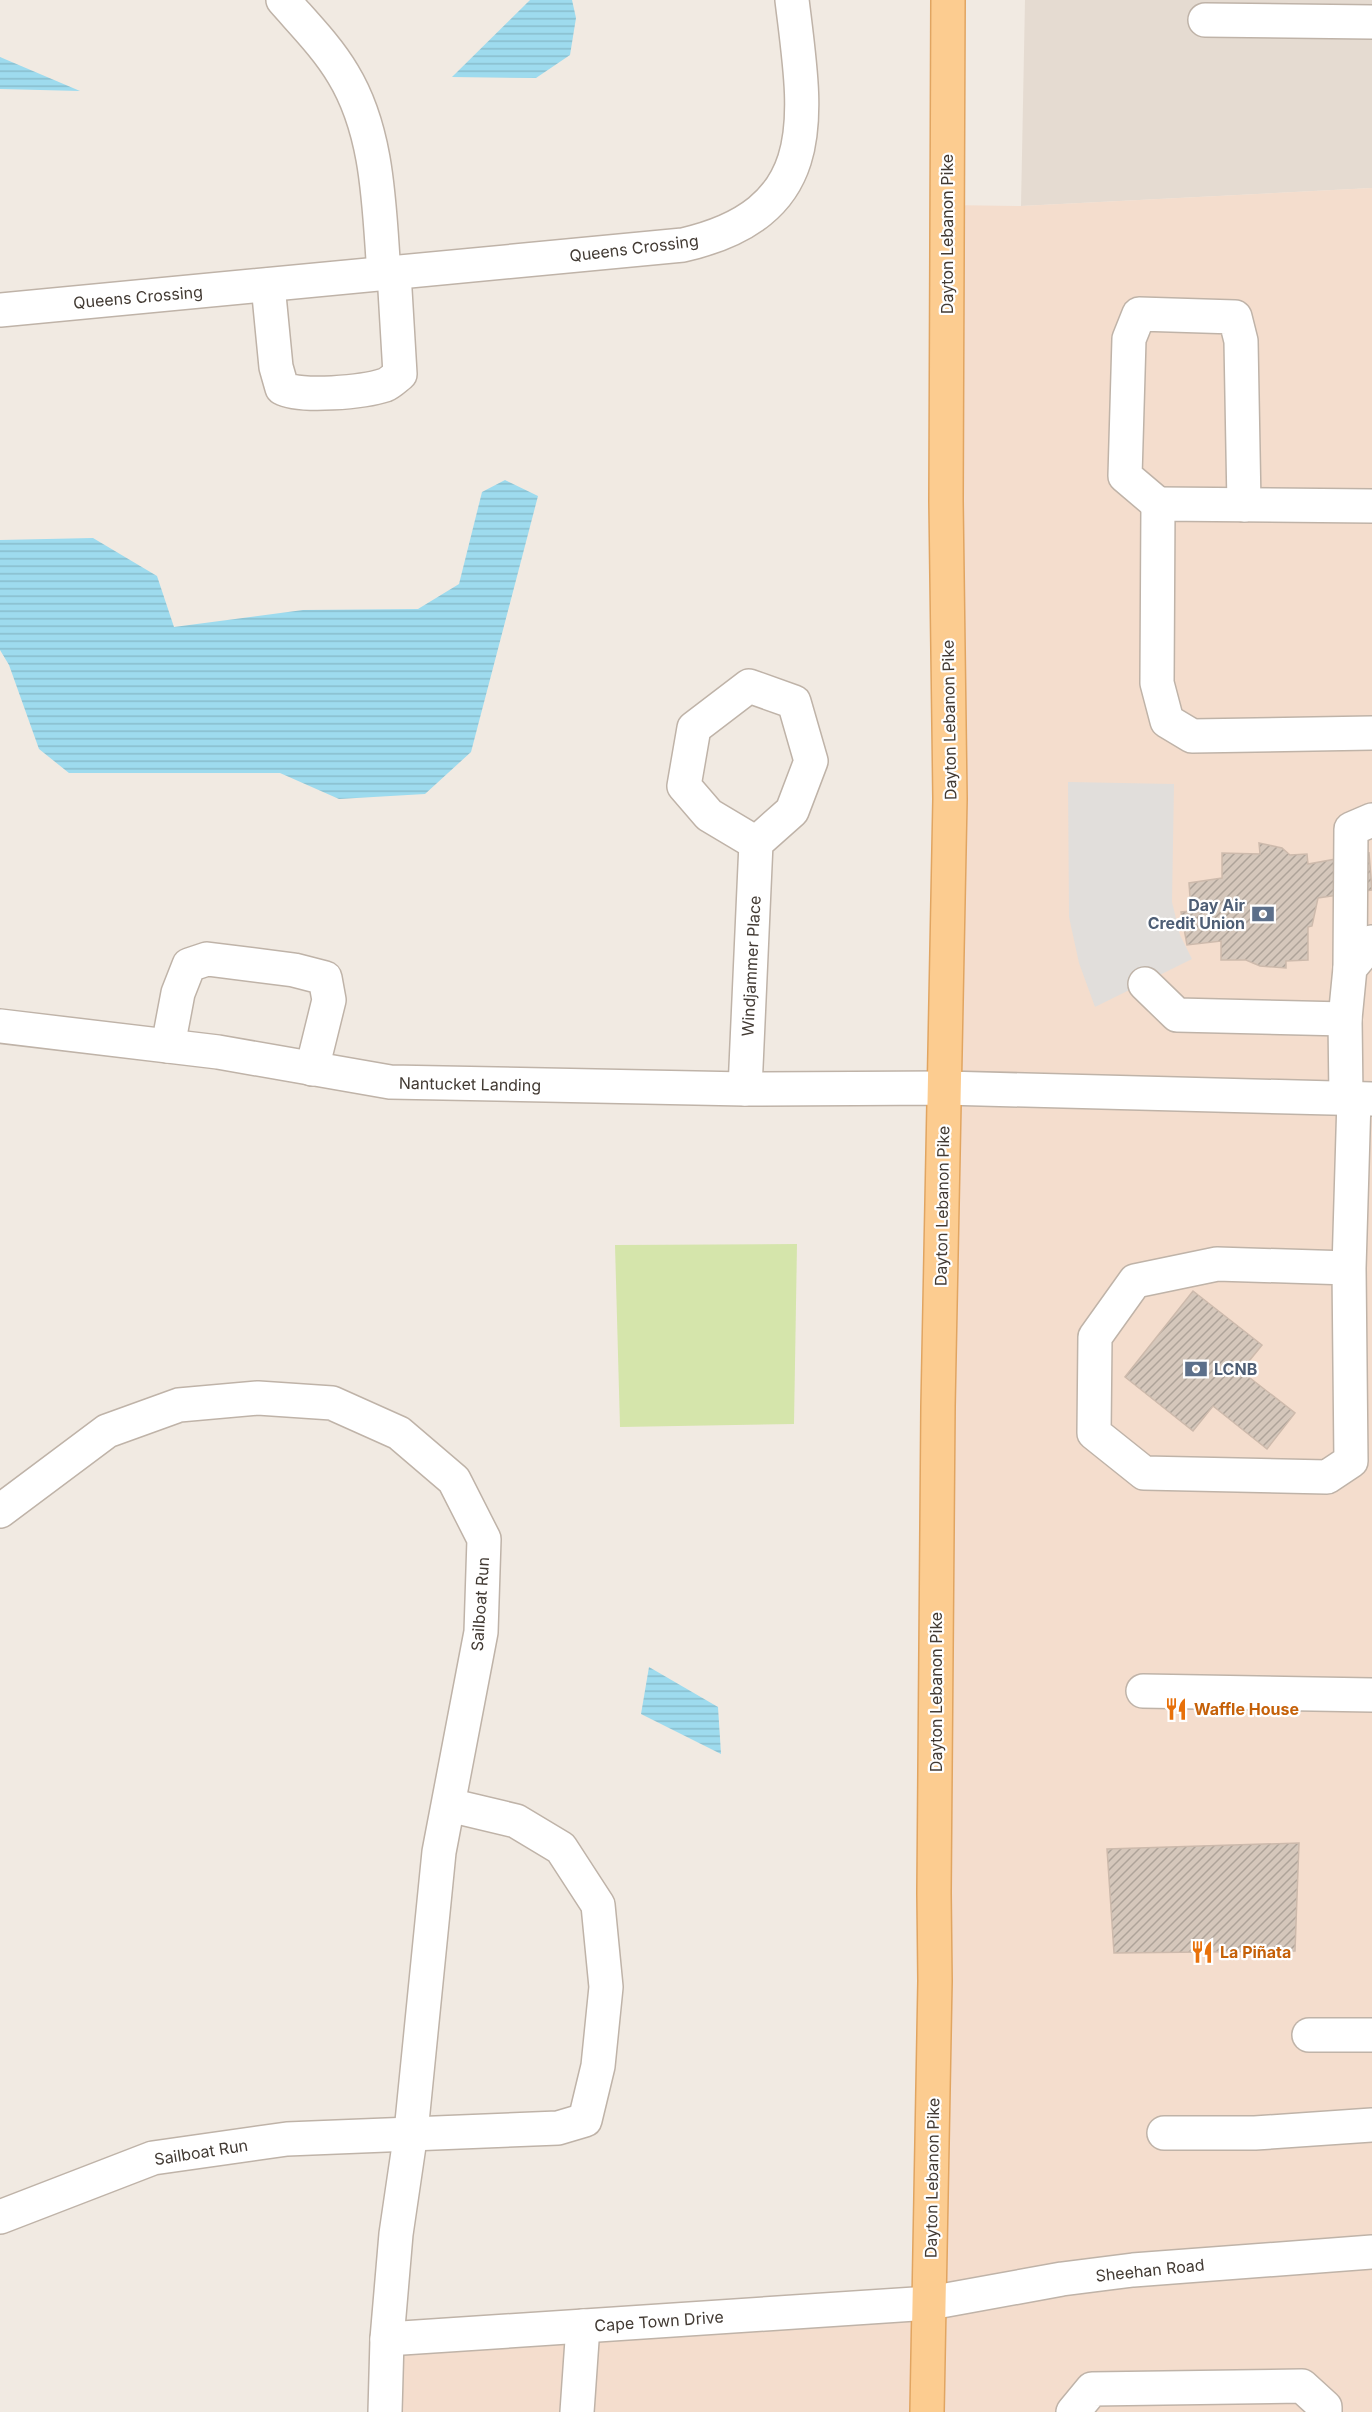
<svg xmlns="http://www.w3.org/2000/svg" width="1372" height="2412" font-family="Inter,sans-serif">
  <defs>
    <pattern id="water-rules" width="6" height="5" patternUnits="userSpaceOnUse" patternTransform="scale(1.5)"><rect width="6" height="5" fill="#9edbee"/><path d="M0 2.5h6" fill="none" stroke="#89bdcd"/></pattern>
    <pattern id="building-hatch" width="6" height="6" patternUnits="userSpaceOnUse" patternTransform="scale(1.5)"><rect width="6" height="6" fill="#d5c7bb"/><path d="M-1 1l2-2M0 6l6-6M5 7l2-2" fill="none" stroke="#aea399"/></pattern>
  </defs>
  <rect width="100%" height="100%" fill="#f1eae2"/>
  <path fill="#e5dbd1" d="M1025,0H1372V188L1021,206Z"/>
  <path fill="#f4ddcd" d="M1372,188V2412H385L387,2339L930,2303L947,205L1021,206Z"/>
  <path fill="#d5e5ab" d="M797,1244L794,1424L620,1427L615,1245Z"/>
  <path fill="#e1dedb" d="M1068,782L1174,784L1172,902L1180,935L1192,959L1095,1007L1079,963L1069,917Z"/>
  <g fill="url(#water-rules)">
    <path d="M530,0H572L576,18L570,55L536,78L452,77Z"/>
    <path d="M0,57L80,91L0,89Z"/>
    <path d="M505,480L538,496L471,752L425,794L339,799L280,773H69L39,749L9,665L0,650V540L93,538L157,576L174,627L303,610L418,609L459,584L482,492Z"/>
    <path d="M649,1667L718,1707L721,1754L641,1714Z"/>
  </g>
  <g fill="url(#building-hatch)" stroke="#cdbaac" stroke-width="1.5">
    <path d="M1259,843L1282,848L1290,855L1307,854L1308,864L1369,853L1372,890L1318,898L1312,926L1308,927V960L1286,961V968L1260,966L1246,960H1221V941L1187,945L1181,912L1191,911L1189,883L1222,878V853L1260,854Z"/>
    <path d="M1193,1291L1262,1345L1241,1371L1295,1413L1267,1449L1213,1406L1193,1431L1125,1377Z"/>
    <path d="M1299,1843L1295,1951L1114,1953L1107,1849Z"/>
  </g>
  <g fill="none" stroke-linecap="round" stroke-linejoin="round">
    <g stroke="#bfb3a8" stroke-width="36">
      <g id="minor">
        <path d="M283,0C304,24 327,47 343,74C379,133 379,208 384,274"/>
        <path d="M1205,20L1372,22"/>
        <path d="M268,285L276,367L282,388C300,398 364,392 385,385C390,383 395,378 400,374L394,273"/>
        <path d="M0,310L683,245C826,212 806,115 792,0"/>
        <path d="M1158,504L1125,476L1129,339L1139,314L1235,317L1241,341L1244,505"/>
        <path d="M1372,506L1158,504L1157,683L1167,721L1192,736L1372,733"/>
        <path d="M1350,968L1351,829L1372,820"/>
        <path d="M1145,984L1177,1015L1345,1019"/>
        <path d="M0,1026L218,1052L390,1082L745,1089L945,1088L1372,1099"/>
        <path d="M168,1046L178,993L189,965L207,959L294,970L325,978L329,1000L312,1069"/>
        <path d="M745,1089L756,843L792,811L811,761L794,702L749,686L694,728L684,786L709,815L756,843"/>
        <path d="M1346,1098L1345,1019L1350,968L1372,942"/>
        <path d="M1349,1268L1217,1264L1135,1281L1095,1337L1094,1433L1144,1473L1327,1477L1351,1461L1349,1268L1354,1099"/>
        <path d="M0,1511L107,1431L179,1405L258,1398L332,1403L399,1433L454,1480L484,1539L481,1632L439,1852L411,2132L396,2234L387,2339L385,2412"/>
        <path d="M1143,1691L1372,1695"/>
        <path d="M1309,2035H1372"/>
        <path d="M1164,2133H1255L1372,2125"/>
        <path d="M0,2217L153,2158L287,2139L558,2128L585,2120L598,2066L606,1987L598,1905L561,1848L516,1821L449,1805"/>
        <path d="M387,2339L930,2303L1062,2279L1133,2270L1372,2252"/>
        <path d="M577,2412L583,2326"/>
        <path d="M1073,2412L1092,2389L1302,2386L1325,2407V2412"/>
      </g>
    </g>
    <g stroke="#e1a561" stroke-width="36">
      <path id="major" d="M927,2412L935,1981L934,1893L938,1407L950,799L946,501L948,0"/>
    </g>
    <use href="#minor" stroke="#fff" stroke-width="33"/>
    <use href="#major" stroke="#fccc90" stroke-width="33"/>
  </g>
  <defs>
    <g id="bank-bare" transform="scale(1.8)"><path d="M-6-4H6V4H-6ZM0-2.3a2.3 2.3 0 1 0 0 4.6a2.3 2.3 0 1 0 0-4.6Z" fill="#5c6f8a" stroke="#fff" stroke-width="2.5" paint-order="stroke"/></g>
    <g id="restaurant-bare" transform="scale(1.8)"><path d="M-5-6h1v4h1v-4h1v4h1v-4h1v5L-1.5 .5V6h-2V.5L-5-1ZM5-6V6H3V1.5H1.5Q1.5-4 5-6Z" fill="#e8710a" stroke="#fff" stroke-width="2.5" paint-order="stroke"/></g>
  </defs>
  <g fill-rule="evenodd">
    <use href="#bank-bare" x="1263" y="914"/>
    <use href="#bank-bare" x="1196" y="1369"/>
    <use href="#restaurant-bare" x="1176" y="1709"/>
    <use href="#restaurant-bare" x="1202" y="1952"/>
  </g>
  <g text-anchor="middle" stroke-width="4.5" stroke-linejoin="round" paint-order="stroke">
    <g font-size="16" fill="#423a33" stroke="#fff">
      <text transform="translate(947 234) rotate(-90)" y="6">Dayton Lebanon Pike</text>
      <text transform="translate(634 248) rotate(-7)" y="6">Queens Crossing</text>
      <text transform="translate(138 297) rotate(-5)" y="6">Queens Crossing</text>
      <text transform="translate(949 720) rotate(-91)" y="6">Dayton Lebanon Pike</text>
      <text transform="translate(751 966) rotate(-87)" y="6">Windjammer Place</text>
      <text transform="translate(470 1084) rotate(1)" y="6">Nantucket Landing</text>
      <text transform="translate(942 1206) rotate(-89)" y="6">Dayton Lebanon Pike</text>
      <text transform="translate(480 1604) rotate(-86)" y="6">Sailboat Run</text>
      <text transform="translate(936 1692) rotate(-90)" y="6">Dayton Lebanon Pike</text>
      <text transform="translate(201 2152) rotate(-9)" y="6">Sailboat Run</text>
      <text transform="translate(932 2178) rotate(-89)" y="6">Dayton Lebanon Pike</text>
      <text transform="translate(1150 2270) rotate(-6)" y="6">Sheehan Road</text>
      <text transform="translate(659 2321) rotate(-4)" y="6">Cape Town Drive</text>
    </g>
    <g font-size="16" font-weight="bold" fill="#4e5e75" stroke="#fff" text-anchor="end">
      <text x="1245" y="911">Day Air<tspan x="1245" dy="18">Credit Union</tspan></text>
      <text x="1214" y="1375" text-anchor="start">LCNB</text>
    </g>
    <g font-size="16" font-weight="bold" fill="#c56008" stroke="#fff" text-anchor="start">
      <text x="1194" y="1715">Waffle House</text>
      <text x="1220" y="1958">La Piñata</text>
    </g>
  </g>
</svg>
